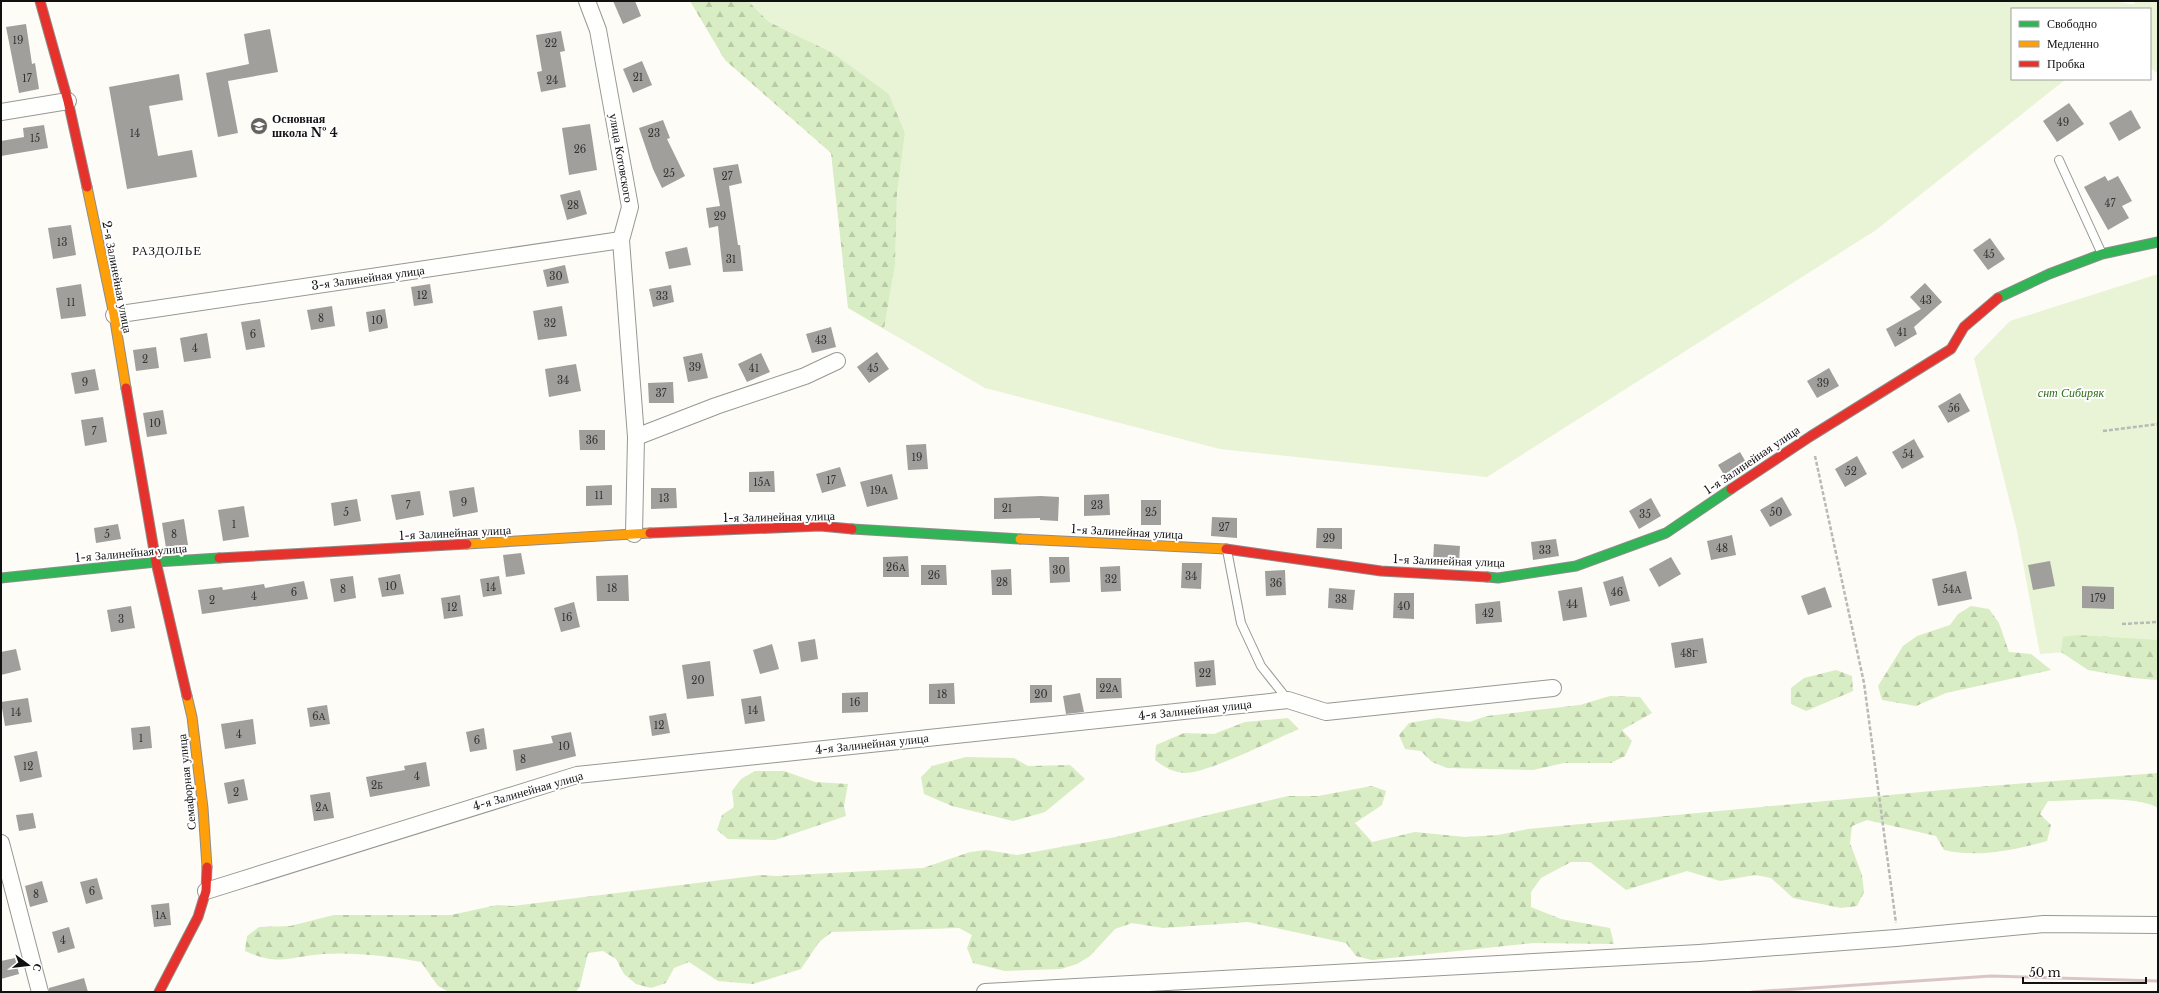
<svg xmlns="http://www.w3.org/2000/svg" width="2159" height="993" font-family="'Libre Baskerville',serif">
  <defs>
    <pattern id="forest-firs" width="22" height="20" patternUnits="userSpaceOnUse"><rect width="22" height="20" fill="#d8edc3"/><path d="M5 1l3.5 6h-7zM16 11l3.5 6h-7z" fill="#b8caa6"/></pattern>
  </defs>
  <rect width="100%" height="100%" fill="#fdfcf7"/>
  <g fill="#e8f4d5">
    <path d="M748,1H2111L2133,4L2137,1H2158V74L2150,67V9H2012V79H2066L1876,230L1487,477L1220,449L985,388L884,329L895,265L897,194L905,133L889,94L833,53L769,22Z"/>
    <path d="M2158,274V645L2040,654L2017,531L1974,358L2010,321Z"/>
  </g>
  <g fill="url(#forest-firs)">
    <path d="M690,1H748L769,22L833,53L889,94L905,133L897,194L895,265L884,329L848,308L831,153L725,60Z"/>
    <path d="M1971,606L1989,609L1999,623L2009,652L2031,654L2051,670L1946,693L1916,706L1882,700L1878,686L1903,646L1917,636L1950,625L1958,614Z"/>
    <path d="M2078,635L2158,640V680L2133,678L2088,670L2061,652L2063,637Z"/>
    <path d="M1836,670L1852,676L1853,691L1806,711L1791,704V688L1804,678Z"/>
    <path d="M1610,696L1640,697L1652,713L1622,730L1632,741L1625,756L1611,763H1564L1533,770L1447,768L1432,762L1421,751L1405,749L1399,735L1409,723L1438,718L1469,722L1487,716L1580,705Z"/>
    <path d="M1288,718L1299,729C1275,739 1208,773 1185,773C1172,772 1164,767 1155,760L1156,745L1184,733L1214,734L1245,722Z"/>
    <path d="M966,757L1014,758L1028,766L1070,765L1085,779L1045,812L1013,821L952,806L924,794L921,777L932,766Z"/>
    <path d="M755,771H784L815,782L848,784L844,806L846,816L775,840L728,839L717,830L722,815L734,807L732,791L741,779Z"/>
    <path d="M2158,773V808C2136,794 2075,801 2048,801L2040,814L2051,825L2047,841C2014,850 1977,858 1944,850L1936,836L1867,820L1852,826L1850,843L1862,875L1864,892L1857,906L1841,908L1793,898L1771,878L1755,875L1720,881L1687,871L1626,890L1590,862H1571L1541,878L1531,892V907L1561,919L1610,928L1614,944L1534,943L1372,960L1356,956L1346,943L1248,922L1163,928L1132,923L1115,929L1090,956L1077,964L1061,969L1005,971L973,963L967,948L972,935L959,928L832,932L819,942L801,969L753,984L718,981L689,962L674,968L666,983L651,988L636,984L624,974L616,959L603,951L588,953L580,986L576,992H449L438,986L421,962C390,956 355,952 323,954C288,957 279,966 245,951L247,936L259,927L290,926L334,915H451L497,905L513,906L761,875L776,876L923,868L970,852L986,850L1017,855L1116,837L1288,796H1318L1372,786L1386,791L1382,805L1355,823L1372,842L1415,832L1465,837L1498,835L1528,829L1964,788Z"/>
  </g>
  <g fill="#a19f9c">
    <path d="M613,1H635L641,16L623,24Z"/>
    <path d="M26,24L32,64L35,63L39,89L19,93L6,27Z"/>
    <path d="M270,29L278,72L228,81L238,133L218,137L206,73L249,64L244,34Z"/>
    <path d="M561,31L565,51L560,52L566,87L541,92L537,72L542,71L536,35Z"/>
    <path d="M642,61L652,85L633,93L623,69Z"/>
    <path d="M179,74L183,100L149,106L158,156L192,150L197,177L127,189L109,87Z"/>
    <path d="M2069,103L2084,124L2057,142L2043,121Z"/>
    <path d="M2131,110L2141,128L2119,141L2109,123Z"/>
    <path d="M663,120L670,138L667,139L685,176L662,188L653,169L639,128Z"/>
    <path d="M590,124L597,170L569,175L562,128Z"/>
    <path d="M44,125L48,148L1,156V141L24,137L23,128Z"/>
    <path d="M738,164L742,183L729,186L738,245H740L743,271L723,272L718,226L709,228L706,208L720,206L713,168Z"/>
    <path d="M2105,176L2108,181L2118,176L2132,201L2122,206L2129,218L2108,230L2084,187Z"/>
    <path d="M580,190L587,214L567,220L560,195Z"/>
    <path d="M71,225L76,255L53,259L48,228Z"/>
    <path d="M1990,238L2005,259L1988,270L1973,250Z"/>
    <path d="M687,247L691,265L669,269L665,252Z"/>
    <path d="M565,265L569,283L547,287L543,270Z"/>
    <path d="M1925,283L1942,302L1914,327L1917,334L1895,347L1886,329L1921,309L1910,297Z"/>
    <path d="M81,284L86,316L61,319L56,288Z"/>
    <path d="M430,284L433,303L414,306L411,287Z"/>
    <path d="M671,285L674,302L653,307L649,289Z"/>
    <path d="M332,306L335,326L311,330L307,310Z"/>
    <path d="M562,306L567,336L538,340L533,311Z"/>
    <path d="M385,309L388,328L369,332L366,312Z"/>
    <path d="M260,319L265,347L246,350L241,322Z"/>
    <path d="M831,327L836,347L812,353L806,334Z"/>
    <path d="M207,333L211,358L184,362L180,338Z"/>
    <path d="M156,347L159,368L136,371L133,350Z"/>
    <path d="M877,352L889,369L869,383L857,367Z"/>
    <path d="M702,353L708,378L688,382L683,357Z"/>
    <path d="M761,353L770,372L747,382L738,364Z"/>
    <path d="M576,364L581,391L549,397L545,369Z"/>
    <path d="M1829,368L1839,386L1817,398L1807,381Z"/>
    <path d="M95,369L99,390L75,394L71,373Z"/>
    <path d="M673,382L674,403H649L648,383Z"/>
    <path d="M1960,393L1970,411L1948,423L1938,406Z"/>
    <path d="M163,410L167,434L147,437L143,413Z"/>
    <path d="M103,417L107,442L85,446L81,420Z"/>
    <path d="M579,430H605V450H580Z"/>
    <path d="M1914,439L1924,457L1902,469L1892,452Z"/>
    <path d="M926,444L928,469L908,470L906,445Z"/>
    <path d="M1740,452L1747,464L1726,478L1718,465Z"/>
    <path d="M1857,456L1867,474L1845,487L1835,469Z"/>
    <path d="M840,467L846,486L822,493L816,474Z"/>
    <path d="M774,471L775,492H749V472Z"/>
    <path d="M892,474L898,499L867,507L860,482Z"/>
    <path d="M612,485V505L586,506V486Z"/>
    <path d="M474,487L478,512L453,517L449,491Z"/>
    <path d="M651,488H676L677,508L651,509Z"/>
    <path d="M420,491L424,515L396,520L391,495Z"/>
    <path d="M1109,494L1110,515L1084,516V495Z"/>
    <path d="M1041,496L1059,497L1058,521L1040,520V518L994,519V498Z"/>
    <path d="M1782,497L1792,515L1770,527L1760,510Z"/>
    <path d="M1651,498L1661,516L1639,529L1629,511Z"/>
    <path d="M357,499L361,521L334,526L331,503Z"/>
    <rect x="1141" y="500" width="20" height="25"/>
    <path d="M244,506L249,537L223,541L218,510Z"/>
    <path d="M1212,517L1237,518V538L1211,536Z"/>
    <path d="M184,519L188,545L166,548L162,523Z"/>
    <path d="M118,524L121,539L96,543L94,528Z"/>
    <path d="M1317,528H1342V549L1316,548Z"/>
    <path d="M1732,535L1736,555L1711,560L1707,541Z"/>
    <path d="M1556,539L1559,556L1533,560L1531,542Z"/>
    <path d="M1434,544L1460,546L1459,563L1433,562Z"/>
    <path d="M521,553L525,574L506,577L503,555Z"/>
    <path d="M908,556L909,577H883V557Z"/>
    <path d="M1049,557H1069L1070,582L1050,583Z"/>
    <path d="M1671,557L1681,574L1659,587L1649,569Z"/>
    <path d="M2050,561L2055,586L2033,590L2028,565Z"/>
    <path d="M1182,563H1202L1201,589L1181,588Z"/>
    <path d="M921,565H946L947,585H921Z"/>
    <path d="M1120,566L1121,591L1101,592L1100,567Z"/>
    <path d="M1011,569L1012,595H992L991,570Z"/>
    <path d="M1285,570L1286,595L1266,596L1265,571Z"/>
    <path d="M1966,571L1972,599L1938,606L1932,579Z"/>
    <path d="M400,574L404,594L382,597L378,578Z"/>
    <path d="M628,575L629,601H597L596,576Z"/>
    <path d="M353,576L356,598L334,602L330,579Z"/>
    <path d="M499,576L502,594L483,597L480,579Z"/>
    <path d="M1623,576L1630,601L1610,606L1603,582Z"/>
    <path d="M304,581L308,599L202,614L198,590L222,587L223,590L264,584L265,588Z"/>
    <path d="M2082,586L2114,587V609L2082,608Z"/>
    <path d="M1582,587L1587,617L1563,621L1558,591Z"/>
    <path d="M1825,587L1832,607L1808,615L1801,596Z"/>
    <path d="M1329,588L1355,590L1353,610L1328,608Z"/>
    <path d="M1394,593H1414V619L1393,618Z"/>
    <path d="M460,595L463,616L444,619L441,598Z"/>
    <path d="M1500,601L1502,622L1476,624L1475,604Z"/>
    <path d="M574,602L580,627L561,632L554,608Z"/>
    <path d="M131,606L135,628L111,632L107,610Z"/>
    <path d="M1703,638L1707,663L1675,668L1671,643Z"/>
    <path d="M815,639L818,659L801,662L798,642Z"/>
    <path d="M772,644L779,669L760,674L753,650Z"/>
    <path d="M16,649L21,670L1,675V652Z"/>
    <path d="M1214,660L1216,685L1196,687L1194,662Z"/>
    <path d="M710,661L714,696L687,699L682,665Z"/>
    <path d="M1096,678H1121L1122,698L1096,699Z"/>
    <path d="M954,683L955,704H929V684Z"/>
    <path d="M1030,685H1052V702L1030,703Z"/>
    <path d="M868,692V712L842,713V693Z"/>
    <path d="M1080,693L1084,712L1066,714L1063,696Z"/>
    <path d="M761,696L765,721L745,724L741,699Z"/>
    <path d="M28,698L32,722L5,726L1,702Z"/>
    <path d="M327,705L330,724L310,727L307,708Z"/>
    <path d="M666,713L670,733L652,736L649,716Z"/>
    <path d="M253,719L256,744L225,749L221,724Z"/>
    <path d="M150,726L152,748L133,750L131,728Z"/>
    <path d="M484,728L487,749L470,752L466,732Z"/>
    <path d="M571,732L576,756L516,771L513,750L553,743L551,736Z"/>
    <path d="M37,751L42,777L20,782L14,756Z"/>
    <path d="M426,762L430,786L370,797L366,777L405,770L404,766Z"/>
    <path d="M244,779L248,800L228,804L224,783Z"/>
    <path d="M330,792L334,818L314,821L310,795Z"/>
    <path d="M33,813L36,828L19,831L16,815Z"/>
    <path d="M97,878L103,899L86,904L80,882Z"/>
    <path d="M42,881L48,902L30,907L25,886Z"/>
    <path d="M169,903L171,925L154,927L151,905Z"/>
    <path d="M69,927L75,948L58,953L52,932Z"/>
    <path d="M15,958L19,974L1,979V961Z"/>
    <path d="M84,978L88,992H49V988Z"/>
  </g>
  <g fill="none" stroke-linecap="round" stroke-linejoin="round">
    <g stroke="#979795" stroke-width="10">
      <g id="lane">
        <path d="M2059,160L2102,254"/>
        <path d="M1227,550L1241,623L1261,666L1288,700"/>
      </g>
    </g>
    <g stroke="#979795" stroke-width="18">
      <g id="street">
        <path d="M587,1L598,30L630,207L621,240L636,437L634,534"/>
        <path d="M1,112L68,101"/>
        <path d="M114,315L621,240"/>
        <path d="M636,437L716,406L805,376L837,361"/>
        <path d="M1,843L40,992"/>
        <path d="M206,891L577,775L1288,700L1326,712L1553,688"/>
        <path d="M985,992L1699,953L1896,938L2044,924L2158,925"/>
      </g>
    </g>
    <g stroke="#8e8d8b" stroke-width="11">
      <g id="fast">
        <path d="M1998,298L2049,274L2102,254L2158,242"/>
        <path d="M852,529L1020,539"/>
        <path d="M1487,577L1498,578L1576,566L1666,533L1731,489"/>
        <path d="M1,578L156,562L219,558"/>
      </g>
    </g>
    <g stroke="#8e8d8b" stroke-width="11">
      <g id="slow">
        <path d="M87,187L114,315L126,388"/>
        <path d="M1020,539L1226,549"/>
        <path d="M467,544L650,533"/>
        <path d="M187,696L192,717L203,808L207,867"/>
      </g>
    </g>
    <g stroke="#8e8d8b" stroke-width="11">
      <g id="jam">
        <path d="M40,1L68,101L87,187"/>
        <path d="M126,388L156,562L187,696"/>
        <path d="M1731,489L1811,436L1951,349L1964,327L1998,298"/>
        <path d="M650,533L820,526L852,529"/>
        <path d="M1226,549L1381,571L1487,577"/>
        <path d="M219,558L467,544"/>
        <path d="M159,992L198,917L206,891L207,867"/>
      </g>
    </g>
    <g stroke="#b9b9b8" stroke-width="2.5" stroke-dasharray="4 2" stroke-linecap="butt">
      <path d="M2103,431L2158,424"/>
      <path d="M1815,456L1864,683L1896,923"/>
      <path d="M2122,624L2158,622"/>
    </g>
    <use href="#lane" stroke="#fffffe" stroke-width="8"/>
    <use href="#street" stroke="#fffffe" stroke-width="16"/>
    <use href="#fast" stroke="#30b455" stroke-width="9"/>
    <use href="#slow" stroke="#ff9f0a" stroke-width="9"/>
    <use href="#jam" stroke="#e5322d" stroke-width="9"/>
    <path stroke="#dac5c6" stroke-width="3" d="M1752,992L1991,976L2158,981"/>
  </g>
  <defs>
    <g id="school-disc" transform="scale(0.9)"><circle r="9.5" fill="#646362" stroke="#fff"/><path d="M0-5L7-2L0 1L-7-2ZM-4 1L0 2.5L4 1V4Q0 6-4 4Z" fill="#fff"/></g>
  </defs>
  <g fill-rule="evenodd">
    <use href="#school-disc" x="259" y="126"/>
  </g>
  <g text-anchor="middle" stroke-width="4" stroke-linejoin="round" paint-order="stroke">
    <g font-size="10" fill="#353434">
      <text x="18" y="44">19</text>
      <text x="551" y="47">22</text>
      <text x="638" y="81">21</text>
      <text x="27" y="82">17</text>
      <text x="552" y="84">24</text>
      <text x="2063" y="126">49</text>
      <text x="135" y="137">14</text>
      <text x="654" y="137">23</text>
      <text x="35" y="142">15</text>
      <text x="580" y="153">26</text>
      <text x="669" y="177">25</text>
      <text x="727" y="180">27</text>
      <text x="2110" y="207">47</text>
      <text x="573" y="209">28</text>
      <text x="720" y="220">29</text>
      <text x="62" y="246">13</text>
      <text x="1989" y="258">45</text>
      <text x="731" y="263">31</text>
      <text x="556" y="280">30</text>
      <text x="422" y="299">12</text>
      <text x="662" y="300">33</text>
      <text x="1926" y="304">43</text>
      <text x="71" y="306">11</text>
      <text x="321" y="322">8</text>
      <text x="377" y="324">10</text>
      <text x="550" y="327">32</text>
      <text x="1902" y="336">41</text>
      <text x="253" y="338">6</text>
      <text x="821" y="344">43</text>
      <text x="195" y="352">4</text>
      <text x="145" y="363">2</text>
      <text x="695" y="371">39</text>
      <text x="754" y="372">41</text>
      <text x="873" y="372">45</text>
      <text x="563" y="384">34</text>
      <text x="85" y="386">9</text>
      <text x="1823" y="387">39</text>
      <text x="661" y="397">37</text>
      <text x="1954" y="412">56</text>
      <text x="155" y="427">10</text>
      <text x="94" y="435">7</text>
      <text x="592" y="444">36</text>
      <text x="1908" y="458">54</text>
      <text x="917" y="461">19</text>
      <text x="1851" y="475">52</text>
      <text x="831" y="484">17</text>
      <text x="762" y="486">15А</text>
      <text x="879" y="494">19А</text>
      <text x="599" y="499">11</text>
      <text x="664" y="502">13</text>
      <text x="464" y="506">9</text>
      <text x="408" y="509">7</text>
      <text x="1097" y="509">23</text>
      <text x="1007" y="512">21</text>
      <text x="346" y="516">5</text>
      <text x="1151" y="516">25</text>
      <text x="1776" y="516">50</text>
      <text x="1645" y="518">35</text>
      <text x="234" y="528">1</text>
      <text x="1224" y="531">27</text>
      <text x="107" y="538">5</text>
      <text x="174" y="538">8</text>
      <text x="1329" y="542">29</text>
      <text x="1722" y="552">48</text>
      <text x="1545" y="554">33</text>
      <text x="896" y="571">26А</text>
      <text x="1059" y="574">30</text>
      <text x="934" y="579">26</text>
      <text x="1191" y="580">34</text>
      <text x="1111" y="583">32</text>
      <text x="1002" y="586">28</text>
      <text x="1276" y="587">36</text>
      <text x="391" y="590">10</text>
      <text x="491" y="591">14</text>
      <text x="612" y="592">18</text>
      <text x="343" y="593">8</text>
      <text x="1952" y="593">54А</text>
      <text x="294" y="596">6</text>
      <text x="1617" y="596">46</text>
      <text x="254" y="600">4</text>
      <text x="2098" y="602">179</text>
      <text x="1341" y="603">38</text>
      <text x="212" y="604">2</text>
      <text x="1572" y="608">44</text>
      <text x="1404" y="610">40</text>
      <text x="452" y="611">12</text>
      <text x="1488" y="617">42</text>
      <text x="567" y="621">16</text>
      <text x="121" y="623">3</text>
      <text x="1689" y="657">48Г</text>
      <text x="1205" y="677">22</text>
      <text x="698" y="684">20</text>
      <text x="1109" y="692">22А</text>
      <text x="942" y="698">18</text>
      <text x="1041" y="698">20</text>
      <text x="855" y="706">16</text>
      <text x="753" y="714">14</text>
      <text x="16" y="716">14</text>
      <text x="319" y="720">6А</text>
      <text x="659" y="729">12</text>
      <text x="239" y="738">4</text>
      <text x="141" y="742">1</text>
      <text x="477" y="744">6</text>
      <text x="564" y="750">10</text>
      <text x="523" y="763">8</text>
      <text x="28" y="770">12</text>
      <text x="417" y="780">4</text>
      <text x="377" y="789">2Б</text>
      <text x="236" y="796">2</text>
      <text x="322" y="811">2А</text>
      <text x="92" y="895">6</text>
      <text x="36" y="898">8</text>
      <text x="161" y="919">1А</text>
      <text x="63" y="944">4</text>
    </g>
    <g font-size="12" font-weight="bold" fill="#111" stroke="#fff" text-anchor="start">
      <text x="272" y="123">Основная<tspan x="272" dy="14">школа № 4</tspan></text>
    </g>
    <g font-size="12" fill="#111" stroke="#fff">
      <text transform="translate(621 158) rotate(80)" y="4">улица Котовского</text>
      <text transform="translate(117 277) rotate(79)" y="4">2-я Залинейная улица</text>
      <text transform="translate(368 278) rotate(-8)" y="4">3-я Залинейная улица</text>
      <text transform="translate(1752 460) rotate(-34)" y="4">1-я Залинейная улица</text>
      <text transform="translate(779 517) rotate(-1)" y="4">1-я Залинейная улица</text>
      <text transform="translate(1127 532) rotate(3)" y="4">1-я Залинейная улица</text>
      <text transform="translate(455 533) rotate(-3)" y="4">1-я Залинейная улица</text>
      <text transform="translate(131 553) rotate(-5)" y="4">1-я Залинейная улица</text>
      <text transform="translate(1449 561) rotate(2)" y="4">1-я Залинейная улица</text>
      <text transform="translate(1195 710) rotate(-6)" y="4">4-я Залинейная улица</text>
      <text transform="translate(872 744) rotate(-6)" y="4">4-я Залинейная улица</text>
      <text transform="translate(187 782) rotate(-96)" y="4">Семафорная улица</text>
      <text transform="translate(528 791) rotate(-16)" y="4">4-я Залинейная улица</text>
    </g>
    <g font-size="12" font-style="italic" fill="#2f6f1a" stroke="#fff">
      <text x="2071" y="397">снт Сибиряк</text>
    </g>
    <g font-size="13" letter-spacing="1" fill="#111" stroke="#fff">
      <text x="167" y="255">РАЗДОЛЬЕ</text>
    </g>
  </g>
  <rect width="2159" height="993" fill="none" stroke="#111111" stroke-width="4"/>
  <rect x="2011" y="8" width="140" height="72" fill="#ffffff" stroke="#a0a0a0"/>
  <rect x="2019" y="21" width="20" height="6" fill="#30b455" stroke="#a0a0a0"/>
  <text x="2047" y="28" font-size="12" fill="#111111">Свободно</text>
  <rect x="2019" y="41" width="20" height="6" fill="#ff9f0a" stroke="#a0a0a0"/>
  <text x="2047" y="48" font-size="12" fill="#111111">Медленно</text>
  <rect x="2019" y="61" width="20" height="6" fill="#e5322d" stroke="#a0a0a0"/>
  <text x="2047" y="68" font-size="12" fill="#111111">Пробка</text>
  <g transform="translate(28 965) rotate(105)" stroke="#ffffff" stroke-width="3" paint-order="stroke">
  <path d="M0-3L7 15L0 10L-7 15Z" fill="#111111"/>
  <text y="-6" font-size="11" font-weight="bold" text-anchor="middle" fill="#111111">С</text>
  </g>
  <path d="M2023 977v6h123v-6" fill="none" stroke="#111111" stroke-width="2"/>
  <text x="2029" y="977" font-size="12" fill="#111111" stroke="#ffffff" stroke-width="3" paint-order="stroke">50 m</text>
</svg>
